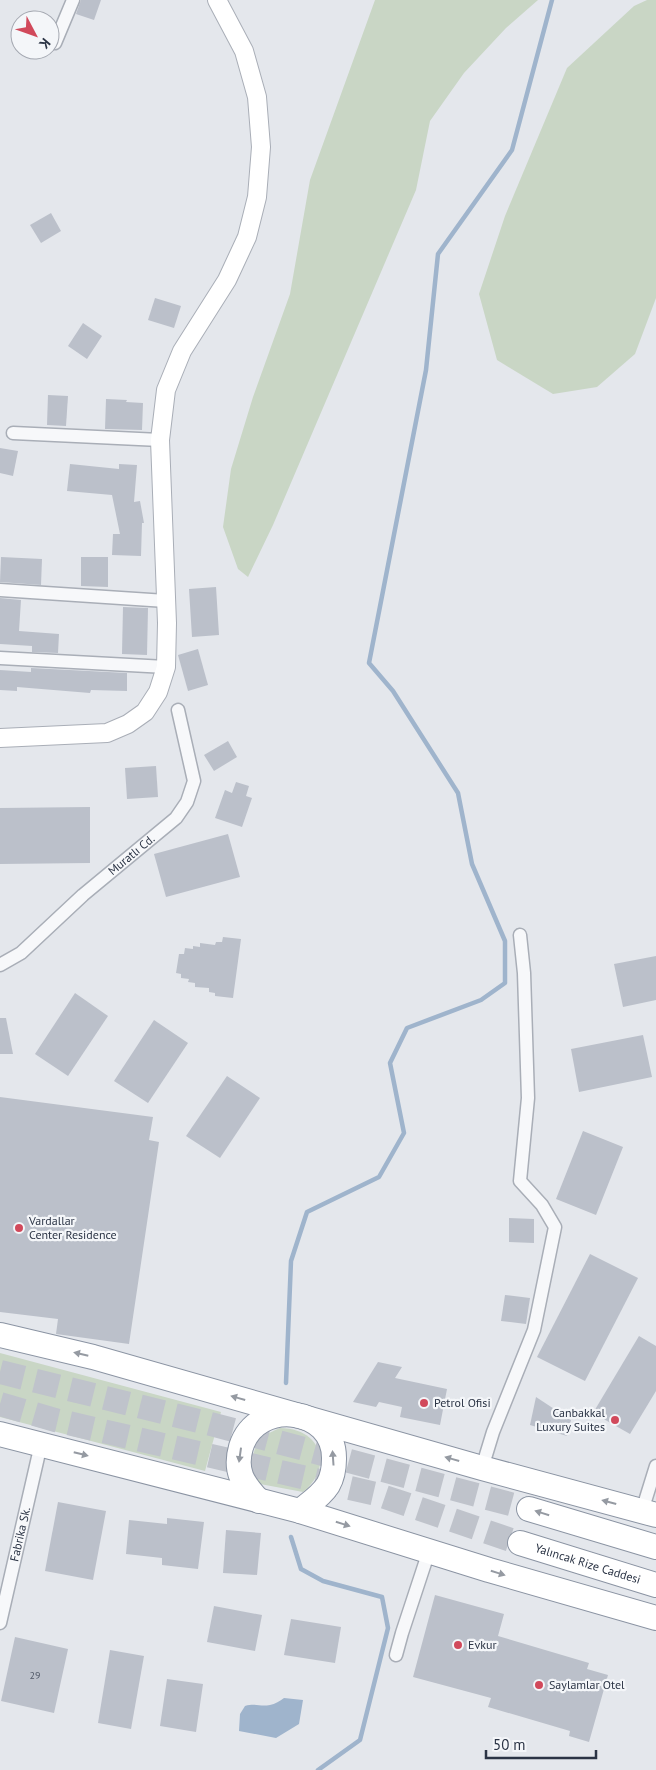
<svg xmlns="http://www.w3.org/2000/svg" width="656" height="1770" font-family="'PT Sans',sans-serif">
  <rect width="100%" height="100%" fill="#e4e7ec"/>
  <g fill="#c9d6c5">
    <path d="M375,0H538L506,28L464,73L430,121L416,190L273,525L248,577L238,569L223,527L231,469L253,397L290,294L310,180Z"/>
    <path d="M647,0H656V298L635,354L597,387L553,394L497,360L479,294L505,216L567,68L634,6Z"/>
    <path d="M0,1353L221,1412L205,1471L0,1417Z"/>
    <path d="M280,1428C321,1428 334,1467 303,1492L260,1484C246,1458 253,1438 280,1428Z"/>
  </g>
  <path fill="#9fb4cc" d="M284,1698L303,1700L299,1724L276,1738L239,1731L240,1714L245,1706C256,1703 260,1707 270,1705C275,1704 280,1701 284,1698Z"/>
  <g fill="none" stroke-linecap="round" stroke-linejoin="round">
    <g stroke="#9fb4cc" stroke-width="4.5">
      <path d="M286,1383L291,1261L307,1212L379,1177L404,1133L390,1063L407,1028L481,1000L505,983V941L472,864L458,793L393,691L369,663L426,370L438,254L512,150L552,0"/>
      <path d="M291,1537L301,1569L323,1581L382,1597L388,1628L360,1740L318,1770"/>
    </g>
  </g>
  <g fill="#bbc0ca">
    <path d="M81,0H101L94,20L76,14Z"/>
    <path d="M51,213L61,231L41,243L30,225Z"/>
    <path d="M155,298L181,306L174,328L148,320Z"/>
    <path d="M83,323L102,336L87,359L68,346Z"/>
    <path d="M48,395L68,396L66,426L47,425Z"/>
    <path d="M106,399L127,400L126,402L143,403L142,430L105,429Z"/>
    <path d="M0,448L18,451L13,476L0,473Z"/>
    <path d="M70,464L119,469V464L137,465L134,502L140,501L144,523H142L141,556L112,555L113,534H120L112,495L67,491Z"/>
    <path d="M1,557L42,559L41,585L0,582Z"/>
    <path d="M81,557H108V587L81,586Z"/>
    <path d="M216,587L219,635L192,637L189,589Z"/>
    <path d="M0,598L21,600L19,631L59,634L58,653L32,652V646L0,644Z"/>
    <path d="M123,607L148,608L147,655L122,654Z"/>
    <path d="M198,649L208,685L188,691L178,655Z"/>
    <path d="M31,668L127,673V691L91,690L90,693L17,687V691L0,690V670L31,672Z"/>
    <path d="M228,741L237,757L214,771L204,755Z"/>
    <path d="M156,766L158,797L127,799L125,768Z"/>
    <path d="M236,782L249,786L246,796L252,798L242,827L215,818L225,790L232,793Z"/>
    <path d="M90,807V863L0,864V808Z"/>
    <path d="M228,834L240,877L166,897L154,854Z"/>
    <path d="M223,937L241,939L233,998L215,996V993L209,992V988L195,987V983L188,982L189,979L181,978V974L176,973L179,954H184L185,948L193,949V946L200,947V943L215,945L216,942H222Z"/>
    <path d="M656,956V1000L623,1007L614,964Z"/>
    <path d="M75,993L108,1016L68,1076L35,1054Z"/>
    <path d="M0,1018H6L13,1054H0Z"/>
    <path d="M154,1020L188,1043L148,1103L114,1081Z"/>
    <path d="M643,1035L652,1077L579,1092L571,1049Z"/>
    <path d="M227,1076L260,1098L220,1158L186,1136Z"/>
    <path d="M0,1097L153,1117L149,1140L159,1142L129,1344L56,1334L58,1319L0,1312Z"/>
    <path d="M583,1131L623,1147L596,1215L556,1199Z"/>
    <path d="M509,1218L534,1219V1243L509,1242Z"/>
    <path d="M590,1254L638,1278L585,1381L537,1357Z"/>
    <path d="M505,1295L530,1298L526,1324L501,1321Z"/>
    <path d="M639,1336L656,1346V1391L630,1434L593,1413Z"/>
    <path d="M378,1362L402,1367L395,1378L447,1389L440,1425L400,1417L402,1407L379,1402L376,1407L353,1402Z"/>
    <path d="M536,1397L571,1420L567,1436L530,1425Z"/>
    <path d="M58,1502L106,1511L93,1580L45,1571Z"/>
    <path d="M167,1518L204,1522L198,1569L162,1565V1558L126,1554L129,1520L167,1524Z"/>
    <path d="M226,1530L261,1533L257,1575L223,1573Z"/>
    <path d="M435,1595L504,1614L498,1636L589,1663L587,1669L608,1675L589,1742L569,1736L570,1731L488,1707L491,1698L413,1677Z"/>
    <path d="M214,1606L262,1615L255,1651L207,1642Z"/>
    <path d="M291,1619L341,1627L335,1663L284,1655Z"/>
    <path d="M15,1637L68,1649L54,1713L1,1701Z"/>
    <path d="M110,1650L144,1656L131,1729L98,1723Z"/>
    <path d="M167,1679L203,1684L196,1732L160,1726Z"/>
  </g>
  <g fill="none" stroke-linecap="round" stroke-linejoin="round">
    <g stroke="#bfc3cb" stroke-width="24" stroke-dasharray="24 12" stroke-linecap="butt">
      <path d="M0,1372L207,1423L529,1509"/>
      <path d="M0,1404L55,1420L376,1494L520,1543"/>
    </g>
    <g stroke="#a9aeb7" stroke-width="15">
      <g id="street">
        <path d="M55,43L73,0"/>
        <path d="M13,433L160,440"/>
        <path d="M0,590L166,601"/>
        <path d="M0,658L166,667"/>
        <path id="s1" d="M0,965L21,953L83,895L176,818L187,802L194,781L178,710"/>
        <path d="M482,1468L493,1432L534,1330L555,1227L542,1205L520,1181L528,1098L524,973L520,935"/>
        <path d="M642,1511L656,1466"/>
        <path id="s2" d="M0,1623L41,1444"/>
        <path d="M396,1655L402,1633L429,1551"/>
      </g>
    </g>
    <g stroke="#a9aeb7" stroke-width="20">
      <path id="secondary" d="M0,738L107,733L128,724L145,712L158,692L166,667L167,623L160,440L166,390L182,351L227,280L247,237L257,197L261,147L257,97L244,51L217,0"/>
    </g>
    <g stroke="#8b94a3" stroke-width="26">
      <g id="highway">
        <path d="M0,1335L93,1357L482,1468L656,1515"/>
        <path d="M0,1434L300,1511L489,1570L656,1618"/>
        <path d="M259,1501C243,1484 234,1471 241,1447C257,1397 335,1407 334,1459C334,1468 332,1478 328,1485C321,1496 310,1503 300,1511"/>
        <path d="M529,1509L656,1547"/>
        <path id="s3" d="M520,1543L656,1585"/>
      </g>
    </g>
    <use href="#street" stroke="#f7f8fa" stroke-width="12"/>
    <use href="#secondary" stroke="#fff" stroke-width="18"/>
    <use href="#highway" stroke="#fff" stroke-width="24"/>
  </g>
  <defs><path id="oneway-solid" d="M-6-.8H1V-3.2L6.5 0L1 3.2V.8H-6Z" transform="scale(1.25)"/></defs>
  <g fill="#959aa2">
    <use href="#oneway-solid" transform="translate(81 1354) rotate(-167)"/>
    <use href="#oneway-solid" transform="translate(238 1398) rotate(-164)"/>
    <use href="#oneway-solid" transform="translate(81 1454) rotate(14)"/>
    <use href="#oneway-solid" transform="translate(240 1455) rotate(98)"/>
    <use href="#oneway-solid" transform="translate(333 1458) rotate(-94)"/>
    <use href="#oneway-solid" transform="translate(452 1459) rotate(-164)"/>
    <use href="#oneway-solid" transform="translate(609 1502) rotate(-165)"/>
    <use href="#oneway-solid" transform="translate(542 1513) rotate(-163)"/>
    <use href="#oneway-solid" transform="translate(343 1524) rotate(17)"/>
    <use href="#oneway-solid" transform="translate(498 1573) rotate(17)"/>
  </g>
  <g fill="#d1495b" stroke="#f4f6f9" stroke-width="2">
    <circle cx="19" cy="1228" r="5"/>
    <circle cx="424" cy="1403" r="5"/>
    <circle cx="615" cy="1420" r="5"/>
    <circle cx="458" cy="1645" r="5"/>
    <circle cx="539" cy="1685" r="5"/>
  </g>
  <g text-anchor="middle" stroke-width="4.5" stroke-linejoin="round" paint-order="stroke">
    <g font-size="10" fill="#4f5766">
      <text x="35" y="1679">29</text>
    </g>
    <g font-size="12" fill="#2b3445" stroke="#f4f6f9">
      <text dy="4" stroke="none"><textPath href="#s1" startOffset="172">Muratlı Cd.</textPath></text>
      <text dy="4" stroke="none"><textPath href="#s2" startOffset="91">Fabrika Sk.</textPath></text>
      <text dy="4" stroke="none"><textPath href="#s3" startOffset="71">Yalıncak Rize Caddesi</textPath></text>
    </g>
    <g font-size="12" fill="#2b3445" stroke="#f4f6f9" text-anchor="start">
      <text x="29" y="1225">Vardallar<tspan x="29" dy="14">Center Residence</tspan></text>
      <text x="434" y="1407">Petrol Ofisi</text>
      <text x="605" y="1417" text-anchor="end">Canbakkal<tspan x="605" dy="14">Luxury Suites</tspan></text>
      <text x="468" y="1649">Evkur</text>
      <text x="549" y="1689">Saylamlar Otel</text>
    </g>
  </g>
  <g transform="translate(35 35) rotate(131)"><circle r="24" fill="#f4f6f9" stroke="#a4a8b1"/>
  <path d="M0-4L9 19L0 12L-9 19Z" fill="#d1495b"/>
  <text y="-8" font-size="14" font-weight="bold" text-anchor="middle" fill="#2b3445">K</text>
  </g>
  <path d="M486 1750v8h110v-8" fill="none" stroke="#2b3445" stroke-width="2.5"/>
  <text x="493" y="1750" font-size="15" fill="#2b3445" stroke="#f4f6f9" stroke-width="4" paint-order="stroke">50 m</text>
</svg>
